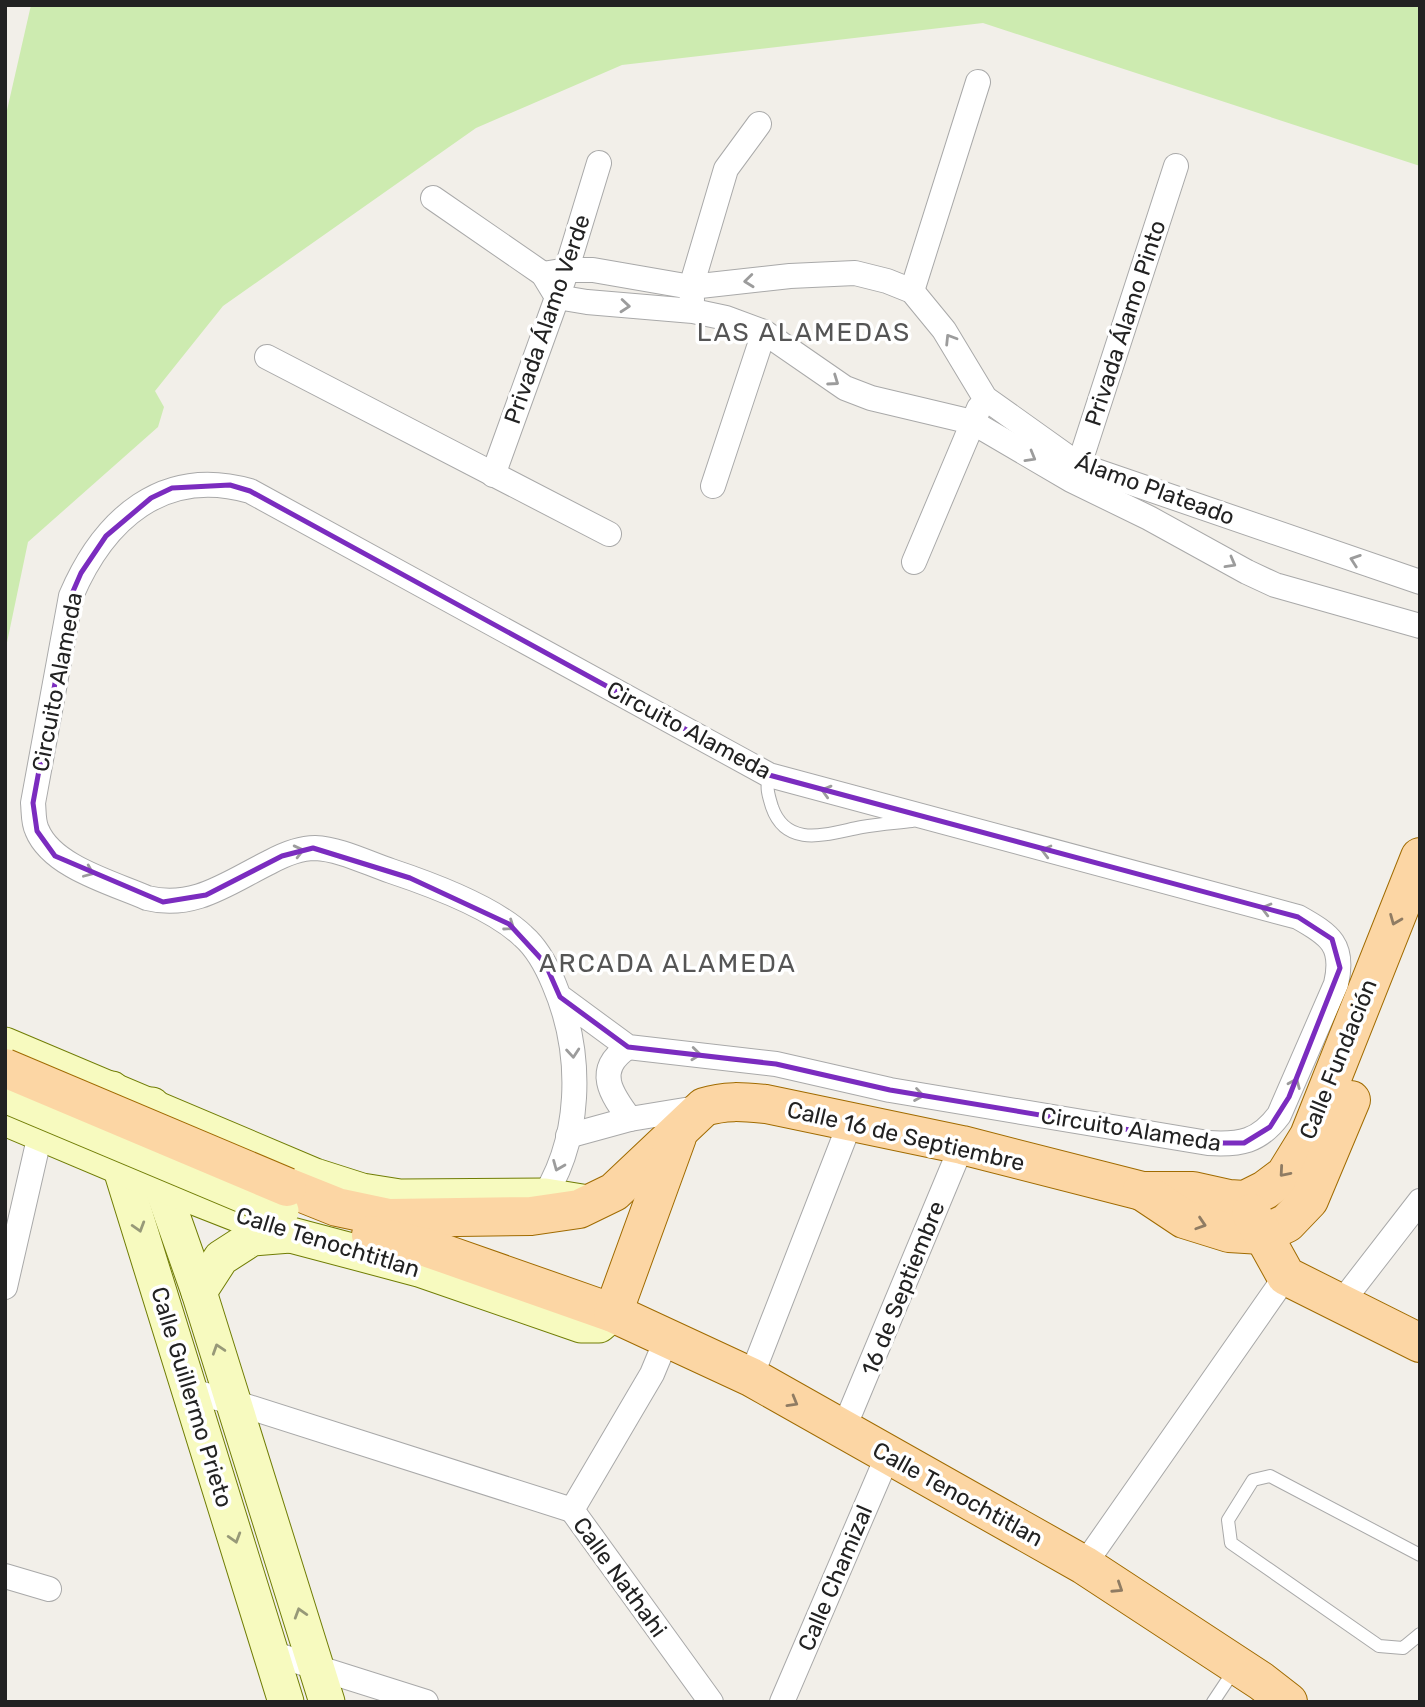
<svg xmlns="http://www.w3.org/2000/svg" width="1425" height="1707" font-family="Rubik,sans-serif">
  <rect width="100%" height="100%" fill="#f2efe9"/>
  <path fill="#cdebb0" d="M31,5H1420V166L983,23L622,65L476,128L223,306L155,391L164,407L158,427L28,542L5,652V119Z"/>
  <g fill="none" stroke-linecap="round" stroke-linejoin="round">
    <g stroke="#a9a9a9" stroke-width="14">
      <g id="lane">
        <path d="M769,775C766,788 768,794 772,807C787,850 829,833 862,827C879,824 895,823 912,821"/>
        <path d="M1420,1555L1270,1476L1253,1480L1228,1520L1231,1543L1379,1646L1403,1648L1420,1634"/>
        <path d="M1213,1702L1235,1669"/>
      </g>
    </g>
    <g stroke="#a9a9a9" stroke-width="26">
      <g id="street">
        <path d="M433,198L543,274L557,297L587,302L693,311L726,318L764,332L845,388L871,398L972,422L1071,480L1149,518L1247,572L1275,585L1420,626"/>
        <path d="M543,274L567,270H593L691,287L790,276L855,273L887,281L912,291L944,330L985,398L1079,465L1420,582"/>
        <path d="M912,291L978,82"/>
        <path d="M692,300L691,287L726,169L759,124"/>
        <path d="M267,357L609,534"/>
        <path d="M493,475L563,281L599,163"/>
        <path d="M1071,479L1079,465L1176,166"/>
        <path d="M713,486L764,332"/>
        <path d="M914,562L979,408"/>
        <path d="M628,1047C594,1070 611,1094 630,1119L703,1107"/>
        <path d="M568,1136L630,1119"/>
        <path d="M537,1207C583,1143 584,1054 554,984C547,967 538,949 523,936C494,908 430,884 391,871C367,863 340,849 315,848C300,848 283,855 270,862C229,882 194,910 147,898C113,883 52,867 37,830C33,822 34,812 33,803L71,596C104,519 163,466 250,491L769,775L1298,917C1330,935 1345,945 1336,984L1279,1115C1259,1142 1240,1145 1208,1143L890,1090L776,1064L628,1047L560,997"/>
        <path d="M5,1287L44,1117"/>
        <path d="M1341,1303L1420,1201"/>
        <path d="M751,1377L850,1123"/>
        <path d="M190,1391L233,1402L572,1510"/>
        <path d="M843,1430L962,1145"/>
        <path d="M572,1510L711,1702"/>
        <path d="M572,1510L652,1374L667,1338"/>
        <path d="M1084,1565L1286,1276"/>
        <path d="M5,1576L49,1589"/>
        <path d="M271,1653L426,1702"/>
        <path d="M782,1702L888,1455"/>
      </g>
    </g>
    <g stroke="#707d05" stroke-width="37">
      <g id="secondary">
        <path d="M5,1045L315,1176L362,1191L400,1197L545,1196L582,1202"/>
        <path d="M112,1089L120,1166L286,1702"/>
        <path d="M152,1105L161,1184L199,1292L327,1702"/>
        <path d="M5,1118L161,1184L291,1235L419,1269L581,1325H599L613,1313"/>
        <path d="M199,1292L221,1258L252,1238L290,1235"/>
      </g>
    </g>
    <g stroke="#a06b00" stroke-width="40">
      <g id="primary">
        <path d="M287,1187L337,1207L389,1218L531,1216L579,1209L614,1192L704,1107C726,1100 744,1102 766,1104L962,1145L1142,1191H1193L1229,1199L1245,1200L1265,1190L1285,1175L1309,1136L1420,857"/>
        <path d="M1142,1191L1184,1219L1229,1233L1262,1235L1287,1223L1309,1200L1351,1100"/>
        <path d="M1251,1213L1286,1276L1420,1343"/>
        <path d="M371,1235L428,1248L613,1313L751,1377L1084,1565L1261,1681L1288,1702"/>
        <path d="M613,1313L677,1137"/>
      </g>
    </g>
    <use href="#lane" stroke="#fff" stroke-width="12"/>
    <use href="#street" stroke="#fff" stroke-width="24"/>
    <use href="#secondary" stroke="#f7fabf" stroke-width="35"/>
    <use href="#primary" stroke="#fcd6a4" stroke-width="38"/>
    <g stroke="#707d05" stroke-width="37" stroke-linecap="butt">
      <path id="secondary-bridge" d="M5,1095L281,1211"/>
    </g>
    <g stroke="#a06b00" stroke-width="40" stroke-linecap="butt">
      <path id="primary-bridge" d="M5,1068L287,1187"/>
    </g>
    <use href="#secondary-bridge" stroke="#f7fabf" stroke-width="35"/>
    <use href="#primary-bridge" stroke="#fcd6a4" stroke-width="38"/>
  </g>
  <defs><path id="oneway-chevron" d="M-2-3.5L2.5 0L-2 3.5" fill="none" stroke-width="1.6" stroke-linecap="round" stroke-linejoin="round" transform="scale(1.75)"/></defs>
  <g stroke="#9c9c9c">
    <use href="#oneway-chevron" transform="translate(749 281) rotate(174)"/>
    <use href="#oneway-chevron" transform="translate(625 306) rotate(5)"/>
    <use href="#oneway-chevron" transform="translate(950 339) rotate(-122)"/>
    <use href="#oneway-chevron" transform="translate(834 381) rotate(35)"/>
    <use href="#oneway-chevron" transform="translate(1031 457) rotate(30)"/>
    <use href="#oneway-chevron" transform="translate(1355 560) rotate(-161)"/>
    <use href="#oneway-chevron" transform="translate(1231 563) rotate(29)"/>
    <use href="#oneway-chevron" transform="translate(826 791) rotate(-164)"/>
    <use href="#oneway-chevron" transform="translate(299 851) rotate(-14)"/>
    <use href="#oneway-chevron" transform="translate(1046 851) rotate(-165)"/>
    <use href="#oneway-chevron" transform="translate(89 872) rotate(23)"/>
    <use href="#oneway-chevron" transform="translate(1266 909) rotate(-165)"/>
    <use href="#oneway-chevron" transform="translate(510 926) rotate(35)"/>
    <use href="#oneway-chevron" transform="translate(573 1053) rotate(85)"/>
    <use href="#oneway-chevron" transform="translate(696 1054) rotate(6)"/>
    <use href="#oneway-chevron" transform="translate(1295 1083) rotate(-67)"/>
    <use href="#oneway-chevron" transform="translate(919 1095) rotate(9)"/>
    <use href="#oneway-chevron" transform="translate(558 1166) rotate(112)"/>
  </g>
  <g stroke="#8f7c63">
    <use href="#oneway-chevron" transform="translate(1395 920) rotate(112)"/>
    <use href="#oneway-chevron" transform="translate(1284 1172) rotate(131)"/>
    <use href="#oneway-chevron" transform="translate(1201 1224) rotate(18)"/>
    <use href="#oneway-chevron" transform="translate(793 1402) rotate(30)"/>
    <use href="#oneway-chevron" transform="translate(1118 1588) rotate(33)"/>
  </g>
  <g stroke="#979978">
    <use href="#oneway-chevron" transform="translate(139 1227) rotate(73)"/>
    <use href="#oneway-chevron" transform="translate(218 1349) rotate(-108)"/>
    <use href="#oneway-chevron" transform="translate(235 1538) rotate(73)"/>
    <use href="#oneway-chevron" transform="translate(300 1613) rotate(-107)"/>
  </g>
  <path fill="none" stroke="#7b2cbf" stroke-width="5" stroke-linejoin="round" d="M230,485L250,491L769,775L1298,917L1332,939L1340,968L1289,1097L1270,1127L1244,1143H1208L890,1090L776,1064L628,1047L560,997L545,963L509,924L410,878L313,848L282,856L206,895L163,902L55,856L37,831L33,803L71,596L81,573L106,536L151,498L172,488Z"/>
  <g text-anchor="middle" stroke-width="7" stroke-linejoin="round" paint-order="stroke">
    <g font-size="23" fill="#222" stroke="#fff">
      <text transform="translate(547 319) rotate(-71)" y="8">Privada Álamo Verde</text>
      <text transform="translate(1125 323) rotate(-72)" y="8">Privada Álamo Pinto</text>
      <text transform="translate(1155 489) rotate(20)" y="8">Álamo Plateado</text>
      <text transform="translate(57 682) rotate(-79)" y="8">Circuito Alameda</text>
      <text transform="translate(689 730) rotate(28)" y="8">Circuito Alameda</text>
      <text transform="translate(1338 1059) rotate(-68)" y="8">Calle Fundación</text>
      <text transform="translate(1131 1129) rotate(9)" y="8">Circuito Alameda</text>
      <text transform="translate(906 1136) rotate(13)" y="8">Calle 16 de Septiembre</text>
      <text transform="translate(328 1242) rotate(17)" y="8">Calle Tenochtitlan</text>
      <text transform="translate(903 1288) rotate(-68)" y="8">16 de Septiembre</text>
      <text transform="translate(192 1397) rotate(73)" y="8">Calle Guillermo Prieto</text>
      <text transform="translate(958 1494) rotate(29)" y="8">Calle Tenochtitlan</text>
      <text transform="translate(620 1577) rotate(54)" y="8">Calle Nathahi</text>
      <text transform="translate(835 1578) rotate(-67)" y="8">Calle Chamizal</text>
    </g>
    <g font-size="26" letter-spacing="2" fill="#555" stroke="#fff">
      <text x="804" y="341">LAS ALAMEDAS</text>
      <text x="668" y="972">ARCADA ALAMEDA</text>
    </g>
  </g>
  <rect width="1425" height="1707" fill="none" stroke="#222222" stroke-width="14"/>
</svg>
